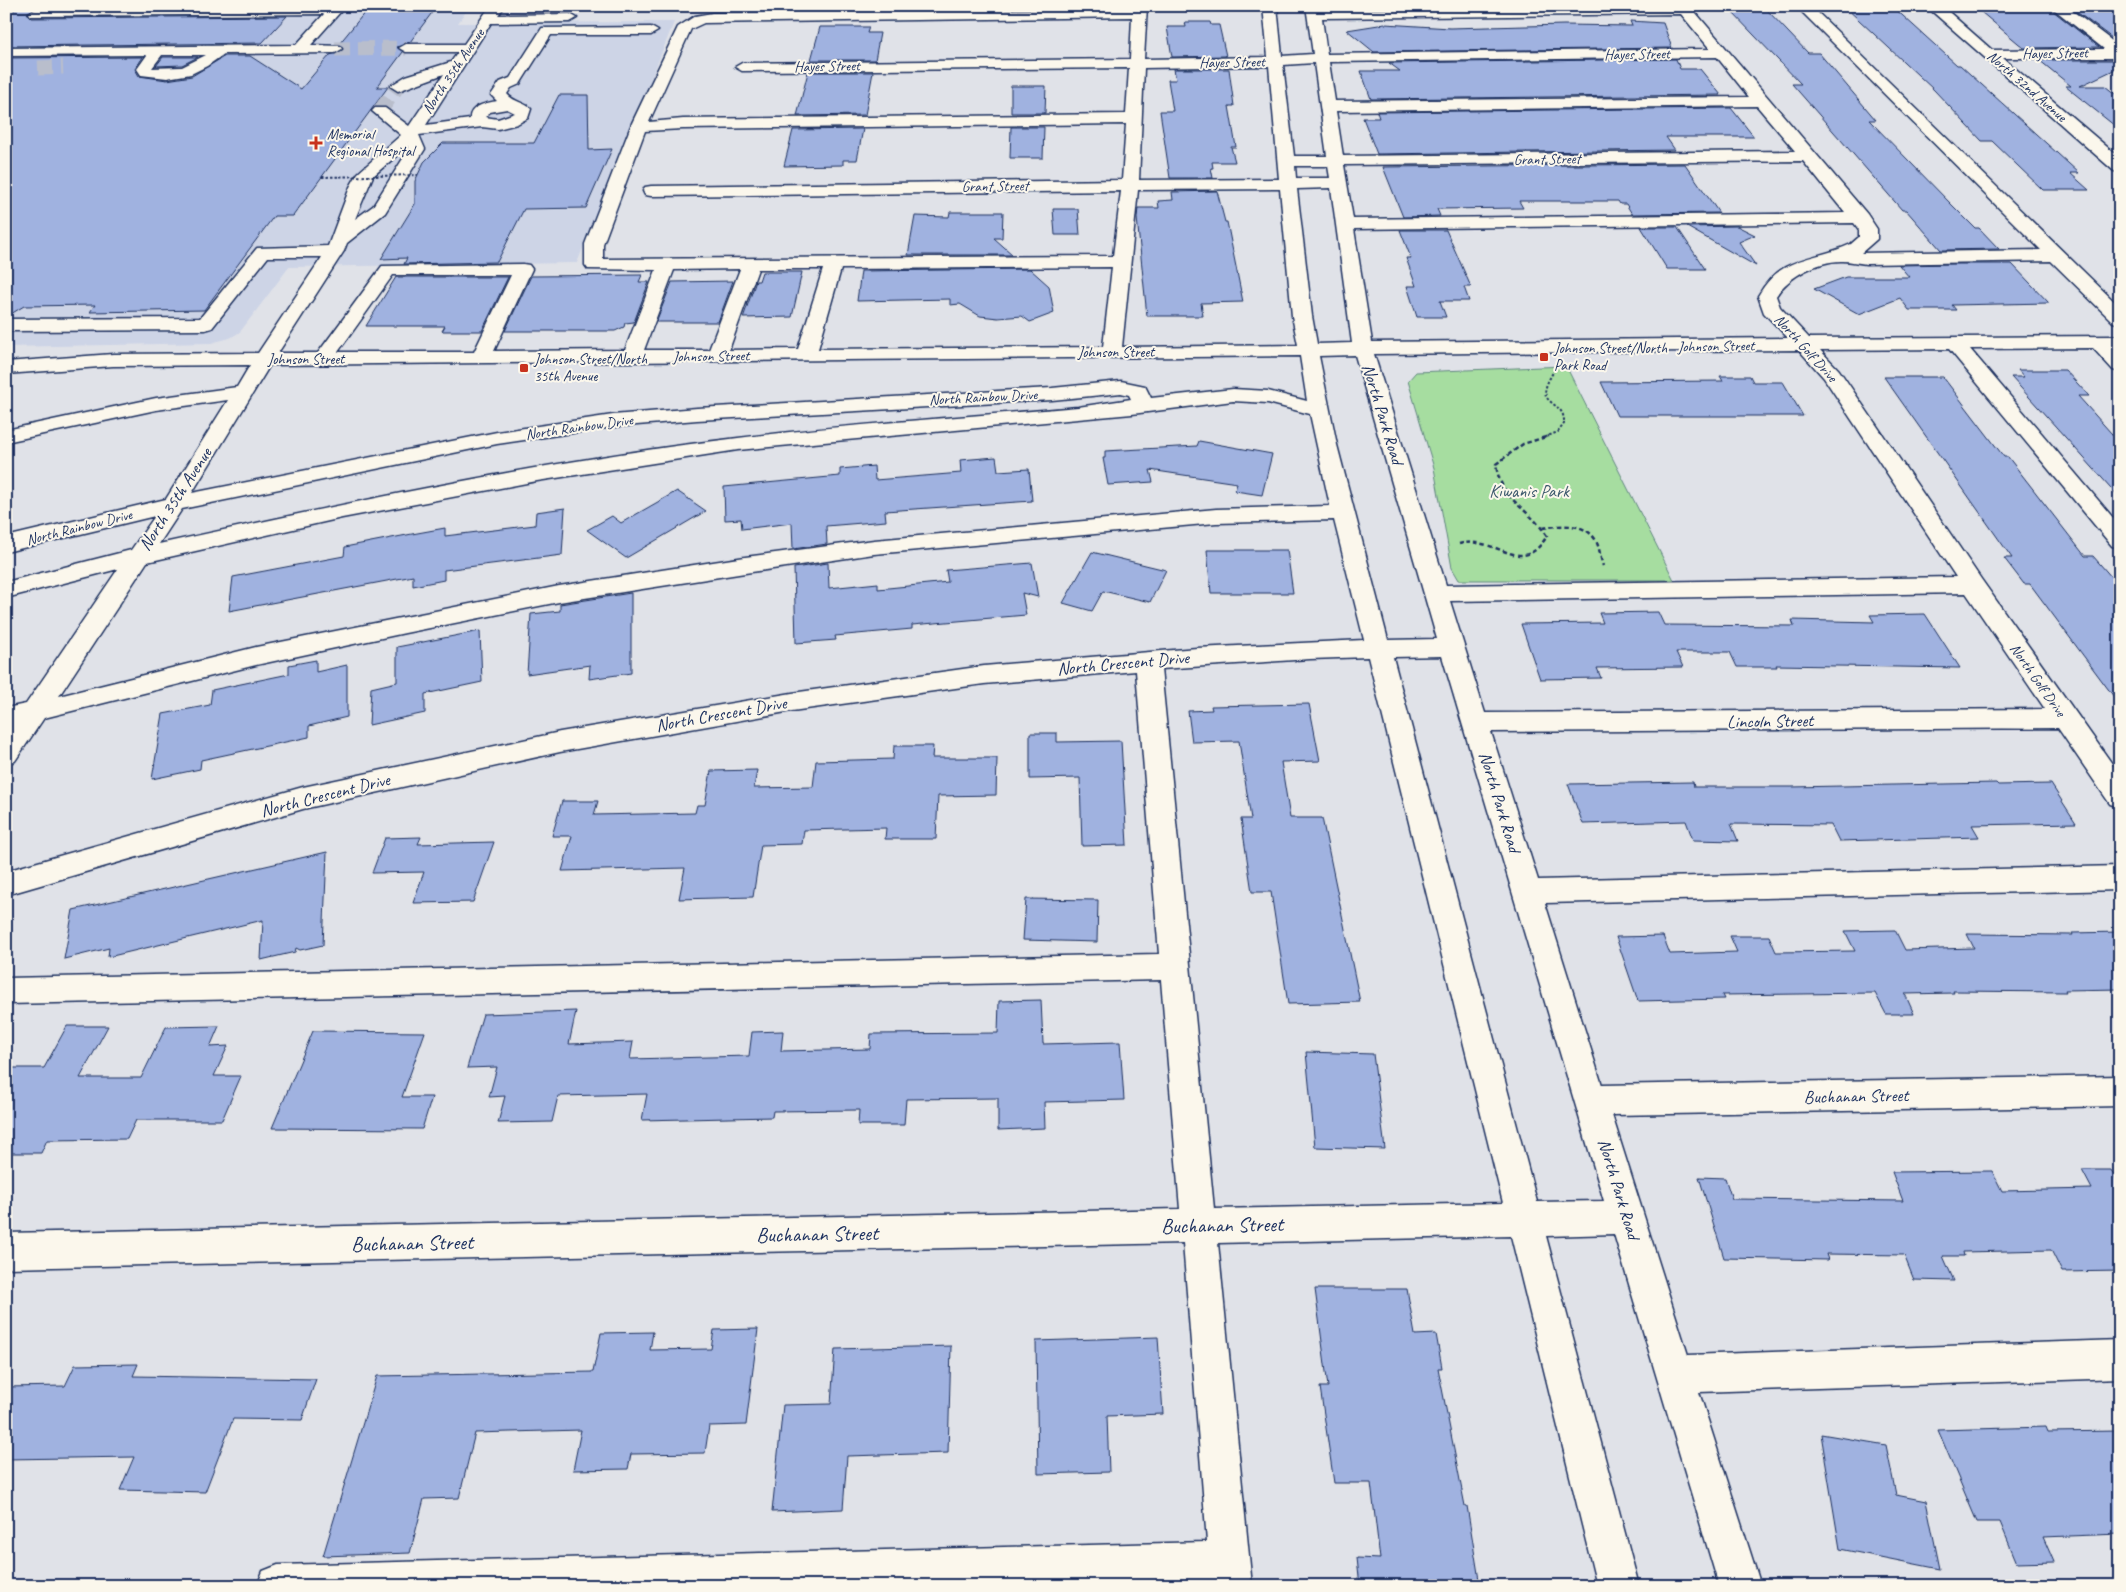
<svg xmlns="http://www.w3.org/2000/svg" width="2126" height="1592" font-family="Caveat,sans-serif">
  <rect width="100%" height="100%" fill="#e0e2e8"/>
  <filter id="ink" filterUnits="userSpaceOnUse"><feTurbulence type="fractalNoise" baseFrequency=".02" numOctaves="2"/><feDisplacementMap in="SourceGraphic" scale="10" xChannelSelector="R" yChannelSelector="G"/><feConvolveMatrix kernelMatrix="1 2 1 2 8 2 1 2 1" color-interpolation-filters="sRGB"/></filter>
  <g filter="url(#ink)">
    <path fill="#cdd4e6" d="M6,6H470L458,23L674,22L577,263L289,267L240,332L230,338L211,343L6,347Z"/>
    <path fill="#a6dda0" stroke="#60867f" d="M1566,366L1674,580H1459L1452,568L1434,468L1408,381L1416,372Z"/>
    <g fill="#a0b2e0" stroke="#1b2f5e">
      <path d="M19,6H124L36,7L27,13L31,18L287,16L262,43L6,46V17Z"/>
      <path d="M370,6H437L410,42L397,47L403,52L377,87H388L293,216H274L204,310L90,312L95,305L24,306L6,317V58L143,57L135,69L139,76L167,80L192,76L225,56H250L301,89L330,55L343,51L344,48L339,44Z"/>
      <path d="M1844,6H1892L1957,65H1960L2079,173H2070L2089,190H2043L1992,141H1982L1934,90Z"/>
      <path d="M1975,7H2048L2099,47L2024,48Z"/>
      <path d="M2070,7H2120V44Z"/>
      <path d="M1730,10H1767L1808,53H1819L1876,120H1869L1950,203L1975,228H1979L1999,249L1941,250L1906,210H1902L1792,84H1801Z"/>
      <path d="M1630,21L1663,23L1672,48L1374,52L1347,30L1385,24L1450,28L1564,25L1632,26Z"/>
      <path d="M1185,22H1210L1211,25H1219L1226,56L1172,57L1167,27H1186Z"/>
      <path d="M820,27H869L867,33H880L875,60H811Z"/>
      <path d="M163,57H198L182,65L156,66Z"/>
      <path d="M1676,59L1680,69H1700L1721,95L1371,99L1361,71H1400L1389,63Z"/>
      <path d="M2039,60H2120V67L2080,86H2105L2120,98V130L2065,86H2071Z"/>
      <path d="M1174,69H1229L1234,106H1229L1236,147H1231L1235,162H1212L1213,168H1211L1213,178H1170L1160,111H1173L1168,80H1176Z"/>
      <path d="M808,72H873L865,115L797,116Z"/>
      <path d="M1011,86H1046L1045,113H1011Z"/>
      <path d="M559,95H588L589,150L612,149L586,208L524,209L497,262L404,264L407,258L381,259L415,204V181L424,162L443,143H534Z"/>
      <path d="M1731,108L1754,137H1666L1675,150L1377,154L1363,118H1379L1377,112Z"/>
      <path d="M1011,127H1044L1043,158H1010Z"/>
      <path d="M863,129L857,160H843V165L784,166L793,130Z"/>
      <path d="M1685,164L1719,213L1632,214L1626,204H1620L1618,201H1519L1523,208L1437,209L1440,216L1403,217L1383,167Z"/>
      <path d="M1217,191L1225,222H1227L1243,302L1201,303L1203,316H1147L1137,218L1138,208H1159L1158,201L1173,200L1172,192Z"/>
      <path d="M1053,209H1078L1080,235H1055Z"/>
      <path d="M950,212H1003L1002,238H994L1013,255H908L915,216L949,217Z"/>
      <path d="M1737,226L1755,235L1739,242L1756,266L1687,227Z"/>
      <path d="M1641,227H1677L1705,269H1667Z"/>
      <path d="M1400,230H1446L1471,287H1464L1469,301H1440L1446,317H1417L1407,286H1416L1406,258H1411Z"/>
      <path d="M1953,264H2012L2049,303L1952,305L1956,310H1909L1900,298L1859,314L1814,289L1846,277H1909L1899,265Z"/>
      <path d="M1030,269L1049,286L1054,313L1030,322L1022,316L998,318L980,316L960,304L950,305V299L857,301L861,271Z"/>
      <path d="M762,272H802L792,317L743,318L756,281H759Z"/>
      <path d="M642,275L639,282H649L634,322L625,323L624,327L615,331H505L531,276Z"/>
      <path d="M396,277H508L482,331H442L445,326H366Z"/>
      <path d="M733,281L718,322H656L672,282Z"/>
      <path d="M2018,370H2065L2089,396H2078L2120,443V498L2011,377H2024Z"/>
      <path d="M1720,376H1750L1753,382H1783L1803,416H1617L1601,382L1723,381Z"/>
      <path d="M1884,377H1943L2004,457H2008L2085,556H2093L2120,587V705L2030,584H2024L2004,558H2012Z"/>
      <path d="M1199,441L1272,454L1262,495L1235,491L1237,483L1150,470L1153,482L1108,485L1103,458H1105V451L1197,446Z"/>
      <path d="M996,457L998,471L1029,469L1032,501L885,511L886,521L826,526L827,544L793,549L792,523L742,529L741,519L725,520L724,487L840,476V469L874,466L875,480L961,473L960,460Z"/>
      <path d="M677,491L706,511L626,558L587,530L612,516L621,523Z"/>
      <path d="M565,508L562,555L444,570V580L413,586V576L229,611L233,577L344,556L345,547L412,534L445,528V536L535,525L536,512Z"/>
      <path d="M1207,550H1287L1293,593H1211Z"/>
      <path d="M1092,552L1166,570L1150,602L1103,591L1092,611L1063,603Z"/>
      <path d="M828,563L829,588L878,583V589L948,582L946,570L1032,563L1038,597L1022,593L1026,615L912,625V629L835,636L836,640L796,643L794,568Z"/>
      <path d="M631,593V673L589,679L590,665L527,674L531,614L560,611V604Z"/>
      <path d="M1658,612L1664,625L1794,626L1792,620L1874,622L1870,615L1925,614L1960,668L1776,665L1777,667H1737L1730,652H1676L1683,667L1597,668L1601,678L1540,679L1521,624L1603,623L1599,613Z"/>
      <path d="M480,631L482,682L425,694V713L369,725L371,688L397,682V647Z"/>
      <path d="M316,660V672L347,665V717L309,726V737L201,760L200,769L152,779L163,714L210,705L212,690L289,674V665Z"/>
      <path d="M1309,704L1320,761L1281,762L1290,818H1322L1360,1002L1288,1004L1271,892H1252L1241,819H1251L1239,741L1192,742L1188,711L1212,710L1211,706Z"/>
      <path d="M1030,733H1057V742L1121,741L1127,845L1082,846L1080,778L1030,779Z"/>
      <path d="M894,746H933L932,758H997L996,795L938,796L936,839H885L886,828L804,830L802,844L761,845L753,897L679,899L685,868L562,871L572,836H552L562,801H598L594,815L695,813L697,805H705L711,771L757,770L754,788L813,787L816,761L893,759Z"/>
      <path d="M1693,782L1694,787H1791L1996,783L1998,785L2051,784L2076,823L1972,825L1979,837L1839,841L1831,825L1731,824L1738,841L1693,840L1686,821L1583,824L1568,784Z"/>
      <path d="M421,837L418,844L494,842L473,902L413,903L424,872L372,873L385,838Z"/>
      <path d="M327,852L323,945L300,950L296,948L295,952L261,960L263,920L108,957L109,948L64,959L73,910Z"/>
      <path d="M1026,899L1098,900L1097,942L1023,940Z"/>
      <path d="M1895,930L1905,950L1974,948L1967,934L2073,935L2072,933L2120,932V989L2065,990L2066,992L1953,991L1954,993L1905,994L1914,1014H1886L1875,993L1722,995L1724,999L1638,1001L1616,937L1663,936L1670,954L1737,952L1730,936H1769L1776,952L1855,951L1845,931Z"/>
      <path d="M1041,1000L1043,1044L1120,1042L1124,1100L1044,1102L1045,1128L998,1130V1098L906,1099L904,1125H858L859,1110L773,1111L772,1117L642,1120L647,1094L558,1096L552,1122L498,1123L505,1096L489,1097L497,1067L467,1068L483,1014L576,1011L569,1044L633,1042L630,1059L749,1056L752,1032L783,1031L781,1051L870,1049L871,1034L998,1033L999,1001Z"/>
      <path d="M67,1026H108L80,1078H141L166,1027L219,1026L210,1047L228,1046L214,1076H241L222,1120H136L127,1139L47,1140L41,1153H6V1068H44Z"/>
      <path d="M313,1031L425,1032L402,1097H432L422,1129L272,1128Z"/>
      <path d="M1306,1052L1373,1054L1385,1149L1315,1147Z"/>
      <path d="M2082,1170H2111L2120,1186V1271L2062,1272L2051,1250L1963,1252L1964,1256H1943L1954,1281L1914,1280L1904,1255L1826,1254L1828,1260L1724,1258L1699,1177L1725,1178L1732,1199L1903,1201L1892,1172L1992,1171L2002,1191L2092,1189Z"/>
      <path d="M1315,1289H1407L1415,1335L1436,1334L1442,1368H1438L1465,1506H1467L1480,1586H1360L1357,1558L1380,1559L1371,1483H1334L1320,1387H1328Z"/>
      <path d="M758,1329L746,1425L709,1426L705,1453L631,1454L628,1469L573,1470L581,1430L475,1433L459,1498L424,1499L410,1553L323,1556L377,1376L593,1372L601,1333L653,1332L650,1350L711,1349L714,1330Z"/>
      <path d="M1158,1337L1163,1414L1107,1416L1109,1472L1038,1474L1036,1341Z"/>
      <path d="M951,1346L948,1453L847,1456L843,1509L772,1512L783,1405L831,1404L835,1349Z"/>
      <path d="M138,1364L133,1376L316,1379L302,1420L233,1419L205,1492L120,1490L134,1457L6,1459V1387L65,1386L75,1365Z"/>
      <path d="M2046,1427L2048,1432L2120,1431V1534L2043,1537L2054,1562L2017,1563L2000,1522H1977L1938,1430Z"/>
      <path d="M1821,1434L1886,1445L1896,1495L1926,1501L1940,1569L1840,1549Z"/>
    </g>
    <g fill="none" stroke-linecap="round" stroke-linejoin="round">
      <g stroke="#b9becc" stroke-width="15" stroke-dasharray="15 8" stroke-linecap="butt">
        <path d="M335,49L406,48"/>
        <path d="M38,68L63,67"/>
        <path d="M380,111L398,86"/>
      </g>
      <g stroke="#1b2f5e" stroke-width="3">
        <g id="minor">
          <path d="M337,6L342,10L311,45L340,46L342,49L335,53L224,54L207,66L191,74L167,78L141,75L137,69L147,55L6,56V48L296,45L324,14L31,16L29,13L36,9ZM162,55H206L182,67L152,68Z"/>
          <path d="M490,6H505L498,15L570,14L577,18L570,22L491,23L426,125L470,119C469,106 486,103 497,101L491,95L500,82L510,78L542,28L651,27L658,31L651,35H551L520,84L511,88L507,94C515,103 525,102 531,109L528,118L517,124L498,129L482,127L419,135L425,149L385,213L347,243L344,251L278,353H318L382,266L523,264L529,265L532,269L494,351L625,350L656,270L588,269L585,265V244L632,123L678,27L695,16L712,13L1133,9V6H1147L1144,59L1268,57L1263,6H1277L1282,56L1313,54L1306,6H1320V10L1690,6L1867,214L1877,229V239L1861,253L2041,250L1796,6H1811L2120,307V324L2113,322L2051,261L1866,264C1858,263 1850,261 1843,261C1820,260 1788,276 1776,296L1780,307L1809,338L2120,336V348H2114L2120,354V372L2113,370L2093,348L1970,349L2120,526V548L2112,546L1949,349L1820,350L1839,370L1981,579L2120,775V807L2110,804L2058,728L1491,732L1538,880L2120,866V890L1545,903L1602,1085L2120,1076V1106L1612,1115L1688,1355L2120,1340V1378L1699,1392L1761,1586H1719L1614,1234L1546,1236L1639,1586H1597L1511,1236L1218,1243L1252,1586H1210V1583L1099,1586H257L263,1571L278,1565L1207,1542L1183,1243L6,1268V1233L1180,1209L1161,980L6,1004V978L1159,954L1136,671L984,684L792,711L560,752L303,809L6,895V871L303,787L560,732L792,693L984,666L1197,648L1364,640L1334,520L1216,523L874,554L745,573L559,602L405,633L256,665L44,718L15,761L6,764V733L11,726L6,727V708L26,704L118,569L6,598V582L131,550L155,516L6,552V537L166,499L228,400L156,410L6,442V430L156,398L237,387L250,365L113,366L6,374V362L113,354L258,353L322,257H268L212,328L205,330L6,331V319L200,318L257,248L328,246L350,187L358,173L401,135L372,111L375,108H385L409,126L444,74L398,91L390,86L406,76L451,62L458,52H406L399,48L406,44H464ZM1681,14L1710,49L1327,54L1322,18ZM1132,17L1130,59L742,63L735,67L742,71L1129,68L1126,114L683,119L649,122L691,29L704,23ZM1717,57L1749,97L1335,101L1329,62ZM1314,63L1327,156H1294L1283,65ZM1269,66L1279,179L1139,180L1144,68ZM1757,106L1795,151L1343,156L1336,111ZM507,109L515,113L498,119L485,117L490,112ZM1126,124L1122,180L651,186L645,187L643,191L645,195L651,196L1121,191L1113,256L603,259V244L645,131L683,129ZM408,146L409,149L373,206L355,219L373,176ZM1803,161L1845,213L1353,219L1344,165ZM1295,166H1328L1330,178H1296ZM1331,188L1352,343L1317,344L1312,316L1297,189ZM1280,189L1292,316L1298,345L1122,347L1138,190ZM1854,223L1859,230V237L1851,244C1812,262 1782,254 1758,296L1764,313L1788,338L1372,342L1354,229ZM1112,267L1103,347L818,349L841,269ZM740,269L709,350H644L674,270ZM758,269H823L798,349L729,350ZM393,275H511L474,352H338ZM1799,350L1824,378L1956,577L1446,585L1374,354ZM1355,355L1437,639L1388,640L1337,445L1319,356ZM1300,356L1307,401L1268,391L1233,389L1151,398L1145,386L1121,381L1052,388L697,408L613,415L497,432L192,493L270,365ZM1121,393L1129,395L1131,399L1078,407C965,417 851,424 738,438C543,461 351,502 159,544L182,509L497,444L613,427L697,420L1052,400ZM1233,401L1268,403L1310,414L1330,506L1216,509L874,540L745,557L559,586L405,617L256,647L59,696L147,562L342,518L537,481L738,450L1132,414ZM1966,593L2045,709L1485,713L1450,601ZM1442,656L1462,723L1604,1201L1537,1202L1393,657ZM1368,657L1503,1203L1214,1209L1161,669L1310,659Z"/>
          <path d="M1926,6H1942L1992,50L2104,49L2050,6H2066L2120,47V58H2003L2120,158V172L2114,171Z"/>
        </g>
      </g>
      <path stroke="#1b2f5e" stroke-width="2" stroke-dasharray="2.5 2" stroke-linecap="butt" d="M1545,437L1558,432L1564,424C1566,397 1529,409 1554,371"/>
      <g stroke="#1b2f5e" stroke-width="2.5" stroke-dasharray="4.5 3" stroke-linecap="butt">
        <path d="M1543,528C1560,525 1584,522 1595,539C1600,547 1600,558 1603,566"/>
        <path d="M1459,544C1497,534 1521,579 1547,536C1529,507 1500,501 1496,464L1523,444L1549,436"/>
      </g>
      <use href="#minor" fill="#fbf7ec" fill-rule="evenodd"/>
      <path stroke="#1b2f5e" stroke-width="2" stroke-dasharray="2.5 2" stroke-linecap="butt" d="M322,177L418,175"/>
    </g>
  </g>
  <g fill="#c8321e" stroke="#fbf7ec" stroke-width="2">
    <path d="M313.5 135.5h5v5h5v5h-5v5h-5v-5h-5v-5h5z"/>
    <rect x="1539" y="352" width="10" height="10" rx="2.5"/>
    <rect x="519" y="363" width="10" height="10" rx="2.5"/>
  </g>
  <g text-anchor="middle" stroke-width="4" stroke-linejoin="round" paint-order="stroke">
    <g font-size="15" fill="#1b2f5e" stroke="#fbf7ec">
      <text transform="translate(2055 53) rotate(-1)" y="5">Hayes Street</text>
      <text transform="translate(1637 54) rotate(-1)" y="5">Hayes Street</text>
      <text transform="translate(1232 62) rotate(-1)" y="5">Hayes Street</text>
      <text transform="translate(827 66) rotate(-1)" y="5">Hayes Street</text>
      <text transform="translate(453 71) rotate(-56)" y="5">North 35th Avenue</text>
      <text transform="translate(2027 86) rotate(41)" y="5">North 32nd Avenue</text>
      <text transform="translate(1547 159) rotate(-1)" y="5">Grant Street</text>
      <text transform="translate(995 186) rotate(-1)" y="5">Grant Street</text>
      <text transform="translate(1716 346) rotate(-1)" y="5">Johnson Street</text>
      <text transform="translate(1806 348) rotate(48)" y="5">North Golf Drive</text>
      <text x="1116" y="357">Johnson Street</text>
      <text transform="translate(711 356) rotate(-1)" y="5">Johnson Street</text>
      <text x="306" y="364">Johnson Street</text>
      <text transform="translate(983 397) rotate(-3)" y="5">North Rainbow Drive</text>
      <text transform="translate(579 427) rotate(-8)" y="5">North Rainbow Drive</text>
      <text transform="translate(79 527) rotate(-14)" y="5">North Rainbow Drive</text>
      <text transform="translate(2038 680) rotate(55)" y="5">North Golf Drive</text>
    </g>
    <g font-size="15" fill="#1b2f5e" stroke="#fbf7ec" text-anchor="start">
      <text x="327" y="139">Memorial<tspan x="327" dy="17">Regional Hospital</tspan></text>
      <text x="1554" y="353">Johnson Street/North<tspan x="1554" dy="17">Park Road</tspan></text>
      <text x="534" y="364">Johnson Street/North<tspan x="534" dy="17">35th Avenue</tspan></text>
    </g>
    <g font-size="18" fill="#1b2f5e" stroke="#fbf7ec">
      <text transform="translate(1383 414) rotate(73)" y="6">North Park Road</text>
      <text transform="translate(175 499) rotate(-57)" y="6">North 35th Avenue</text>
      <text transform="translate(1123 663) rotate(-5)" y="6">North Crescent Drive</text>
      <text transform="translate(721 714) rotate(-10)" y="6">North Crescent Drive</text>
      <text transform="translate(1770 721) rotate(-1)" y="6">Lincoln Street</text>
      <text transform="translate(325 795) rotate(-14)" y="6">North Crescent Drive</text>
      <text transform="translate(1500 802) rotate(73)" y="6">North Park Road</text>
      <text transform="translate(1856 1096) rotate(-1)" y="6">Buchanan Street</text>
      <text transform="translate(1619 1189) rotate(73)" y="6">North Park Road</text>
    </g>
    <g font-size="18" fill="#3e5a6e" stroke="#fbf7ec">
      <text x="1529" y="497">Kiwanis Park</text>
    </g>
    <g font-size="21" fill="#1b2f5e" stroke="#fbf7ec">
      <text transform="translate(1222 1225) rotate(-1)" y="7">Buchanan Street</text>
      <text transform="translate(817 1234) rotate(-1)" y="7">Buchanan Street</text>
      <text transform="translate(412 1243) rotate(-1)" y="7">Buchanan Street</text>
    </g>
  </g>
  <rect width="2126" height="1592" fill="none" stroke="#fbf7ec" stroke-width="25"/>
  <rect x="12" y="12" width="2101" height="1567" fill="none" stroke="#1b2f5e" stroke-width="2" filter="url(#ink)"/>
</svg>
